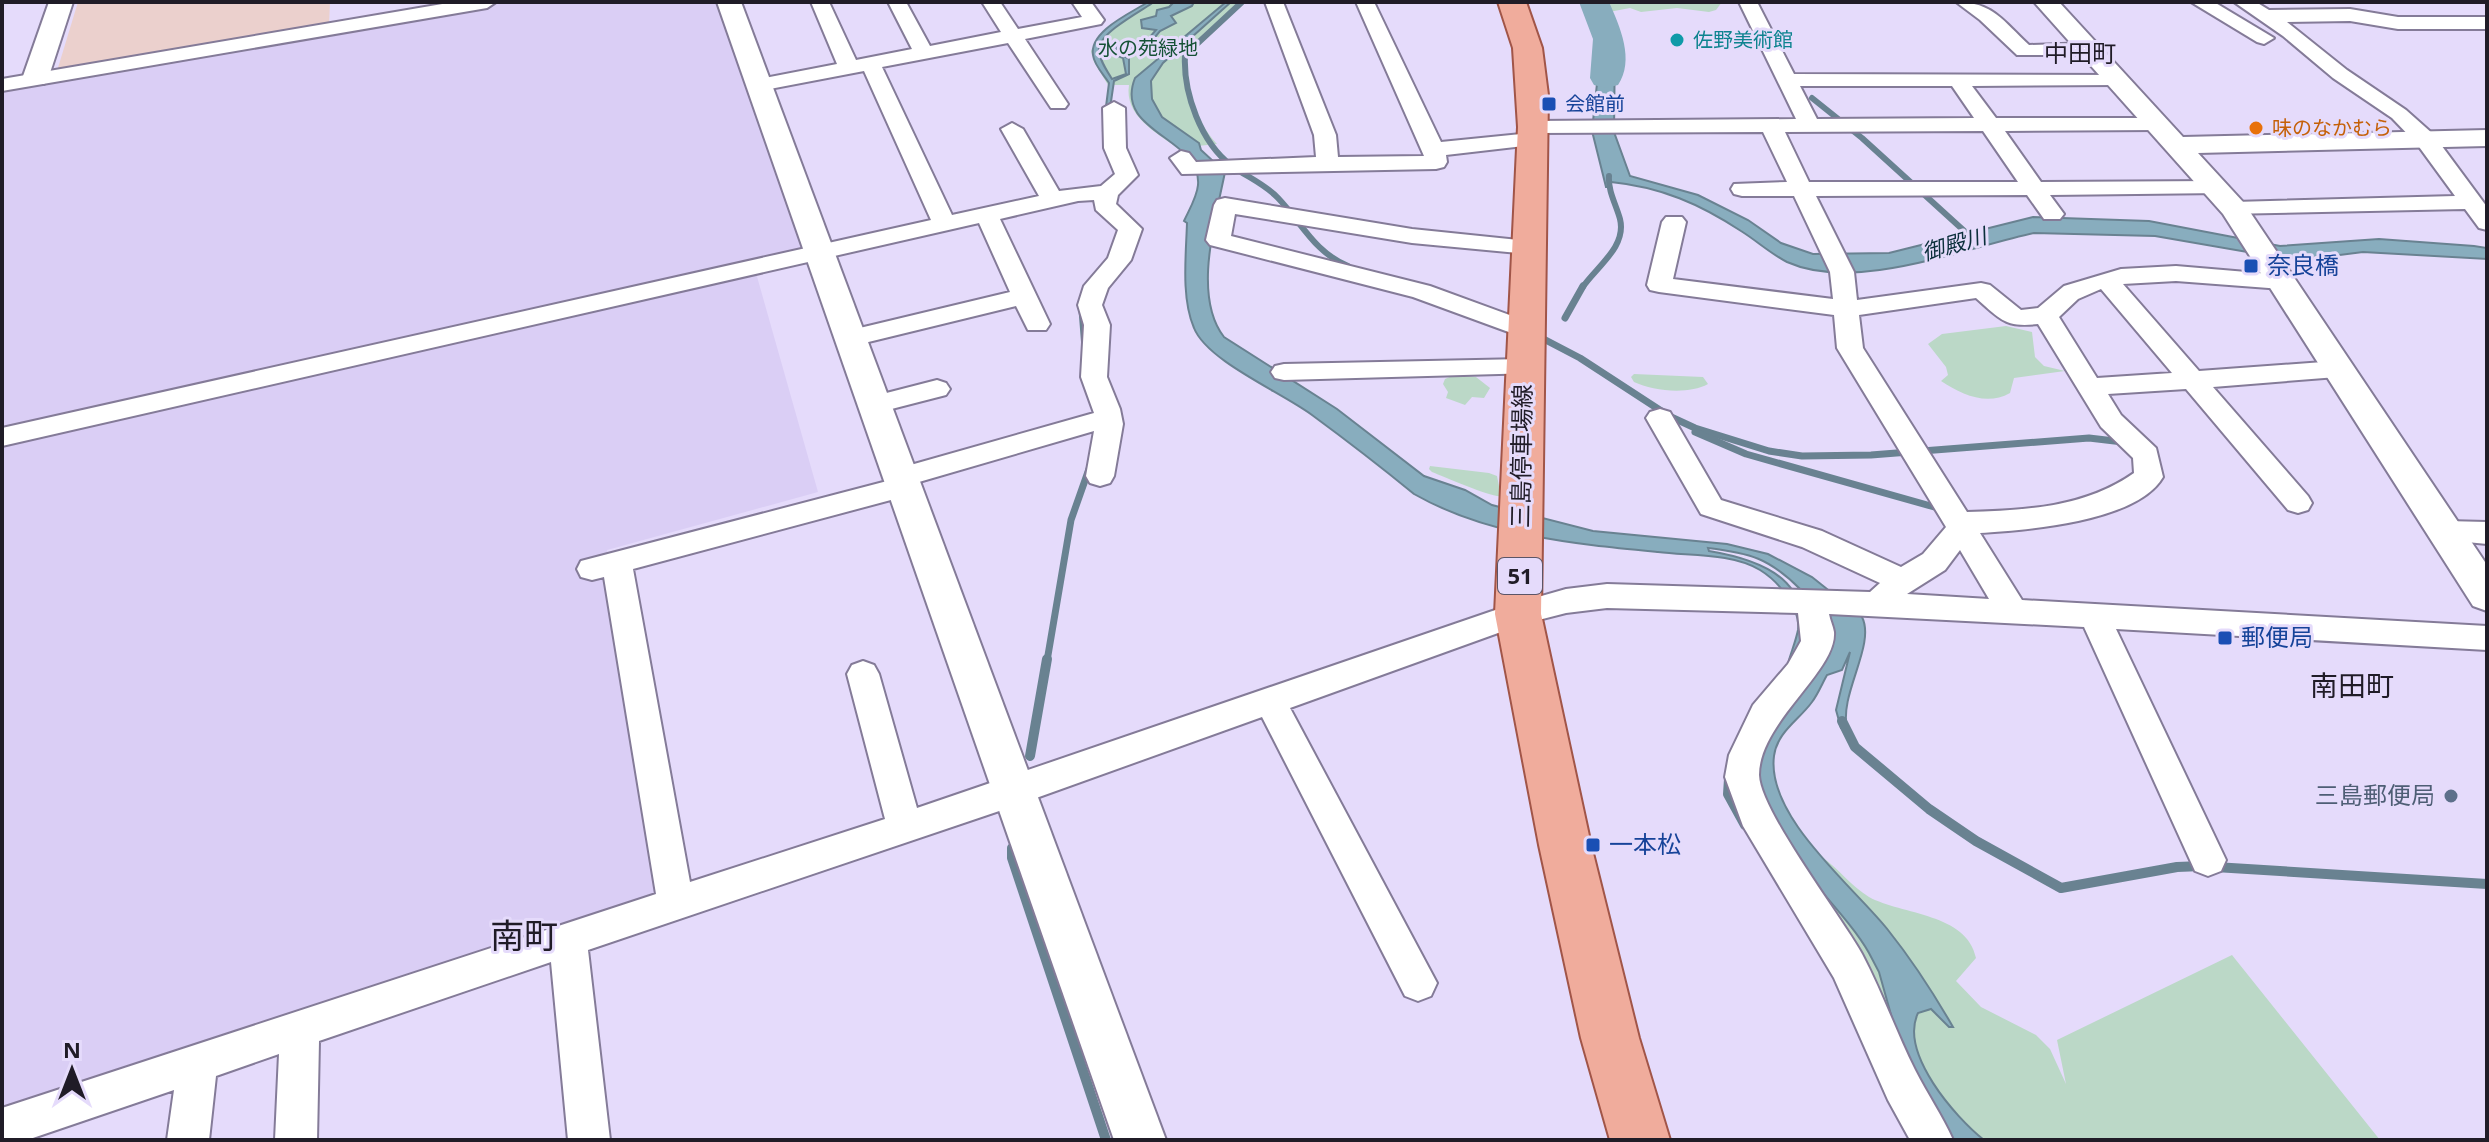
<svg xmlns="http://www.w3.org/2000/svg" width="2489" height="1142" font-family="'Open Sans','Noto Sans JP',sans-serif">
  <rect width="100%" height="100%" fill="#e5dbfb"/>
  <g fill="#dacef5">
    <path d="M512,2H719L805,252L2,433V88Z"/>
    <path d="M756,273L818,492L607,550L664,896L2,1116V441Z"/>
  </g>
  <path fill="#ebd0cd" d="M78,2H330L329,25L57,71Z"/>
  <g fill="#bbd8c7">
    <path d="M1147,2H1245L1187,57C1186,88 1195,120 1217,144L1178,148C1156,133 1124,115 1129,85H1108L1094,62L1091,51L1103,31Z"/>
    <path d="M1599,2H1722L1716,10L1709,12L1677,8L1641,12L1630,8L1609,12L1601,7Z"/>
    <path d="M2006,326L2032,332L2035,357L2044,366L2065,371L2014,378L2010,393C1987,406 1962,395 1941,381L1948,375L1946,367L1928,344L1942,334Z"/>
    <path d="M1634,374L1703,377L1708,384C1688,395 1653,391 1634,382L1631,377Z"/>
    <path d="M1454,375L1476,377L1490,388L1484,398L1472,397L1465,405L1446,398L1448,392L1443,384L1445,379Z"/>
    <path d="M1430,466L1489,473L1497,476L1501,496C1492,498 1445,477 1432,472L1429,469Z"/>
    <path d="M1822,857C1839,869 1851,886 1869,897C1902,915 1967,913 1976,958L1956,981L1981,1007L2036,1035L2050,1049L2066,1084L2057,1040L2232,955L2380,1140H1948L1791,858Z"/>
  </g>
  <g fill="#88adbe" stroke="#698291" stroke-width="2">
    <path d="M1148,2H1154C1141,11 1101,32 1099,48C1098,58 1107,71 1112,79L1126,74L1123,58L1110,53L1112,45L1121,42L1143,45L1156,30L1142,28L1141,20L1156,16L1157,10L1169,7L1174,2H1194L1192,6L1171,16L1176,23L1160,31L1146,48L1117,47V52L1129,59V74L1114,81L1107,129L1103,130L1109,83C1104,75 1094,65 1093,55C1089,31 1131,13 1148,2Z"/>
    <path d="M1226,2H1231L1163,63L1151,81L1152,99L1162,117L1199,143L1201,150L1225,172C1216,218 1192,296 1224,337L1337,409L1424,476L1465,490L1492,505L1593,531L1727,544L1768,554L1812,577L1862,617C1876,645 1839,694 1847,728H1841L1836,710L1850,652L1842,670L1827,675C1822,684 1818,694 1812,702C1799,720 1777,732 1774,756C1766,817 1854,887 1888,930C1912,960 1934,994 1953,1027H1949L1931,1009L1918,1013C1899,1053 1955,1117 1984,1140H1944L1906,1068L1879,972L1869,953C1841,903 1759,838 1755,781C1752,723 1837,663 1826,622C1823,610 1809,598 1800,589C1769,558 1750,553 1708,548L1709,551C1775,562 1821,588 1795,663L1789,660C1792,650 1796,640 1798,630C1801,608 1778,581 1760,570C1732,553 1690,556 1658,552C1575,544 1488,536 1414,494C1381,467 1346,440 1312,415C1281,392 1207,361 1194,328C1181,298 1186,255 1187,223L1184,221C1189,210 1197,197 1198,185C1202,137 1113,133 1135,78Z"/>
    <path d="M1592,13L1605,14L1615,38L1614,132L1630,176L1698,195L1748,220L1781,243L1813,254L1889,253L2033,217L2149,221L2280,246L2379,239L2474,246L2487,248V259L2363,252L2324,257L2282,258L2155,236L2034,233C1964,248 1856,293 1787,262C1771,254 1757,241 1741,231C1700,204 1661,187 1611,182V187H1606L1592,131L1602,36Z"/>
  </g>
  <g fill="none" stroke-linecap="round" stroke-linejoin="round">
    <g stroke="#698291" stroke-width="6">
      <path d="M1242,2L1185,55C1183,93 1201,143 1232,166C1247,177 1265,184 1278,198C1302,223 1314,252 1348,266"/>
      <path d="M1812,98L1862,138L1972,238"/>
      <path d="M1582,288C1596,267 1627,247 1620,219C1616,204 1608,192 1609,176"/>
    </g>
    <g stroke="#698291" stroke-width="7">
      <path d="M1082,310L1085,348"/>
      <path d="M1565,318L1583,286"/>
      <path d="M1536,335L1580,358L1669,416L1695,428L1769,451L1802,456L1871,455L2089,438L2123,442"/>
      <path d="M1695,432L1746,454L1938,508"/>
      <path d="M1047,661L1071,520L1089,469"/>
    </g>
    <g stroke="#698291" stroke-width="10">
      <path d="M1842,721L1855,747L1929,809L1976,841L2061,888L2177,867L2202,866"/>
      <path d="M1030,756L1047,659"/>
      <path d="M1729,779L1728,794L1745,825"/>
      <path d="M1012,848V858L1106,1140"/>
      <path d="M2215,867L2487,884"/>
    </g>
    <path fill="#88adbe" fill-rule="evenodd" d="M1579,2H1609C1620,27 1635,60 1618,85L1606,88L1594,85L1590,78L1593,39Z"/>
    <g stroke="#847b98" stroke-width="4">
      <g id="minor">
        <path d="M454,2H496L487,8L2,91V79Z"/>
        <path d="M811,2H829L856,60L912,49L888,2H906L930,46L1001,32L982,2H1000L1018,29L1082,17L1072,2H1091L1104,20L1101,24L1025,39L1068,104L1065,108H1051L1008,43L882,67L952,215L1039,196L1001,129L1012,123L1023,129L1059,191L1101,186L1115,174L1104,148L1103,108L1114,102L1125,108L1126,148L1138,175L1118,195L1116,204L1142,229L1131,260L1108,288L1102,305L1110,325L1107,377L1120,409L1123,424L1114,476L1110,483L1100,486L1090,483L1086,476L1094,431L919,482L921,486L917,493L633,569L690,882L885,819L847,674L852,665L863,661L874,665L879,674L917,808L1507,606L1566,589L1607,584L1870,592L1880,583L1802,547L1701,514L1646,418L1650,412L1660,409L1670,412L1721,500L1822,531L1901,567L1923,554L1946,527L1837,348L1834,315L1659,292L1650,290L1647,285L1662,222L1666,217H1682L1686,222L1673,279L1833,299L1830,272L1794,196H1742L1734,194L1731,189L1734,184L1787,182L1763,132L1537,133L1544,139L1541,144L1446,155L1447,162L1444,167L1436,169L1182,174L1170,158L1181,151L1189,153L1196,162L1316,157L1314,135L1265,2H1283L1336,135L1338,157L1424,156L1356,2H1374L1441,142L1531,133L1523,127L1534,121L1796,119L1739,2H1757L1794,74L2123,75L2126,79L2123,83L2116,85L1972,86L1996,118H2157L2168,124L2157,130L2005,131L2041,182L2215,181L2223,183L2226,188L2223,193L2050,195L2064,214L2060,219H2044L2027,195L1816,196L1854,272L1857,300L1981,283L1990,285L2021,310L2038,308L2064,286L2121,269L2176,266L2282,275L2291,277L2294,282L2291,287L2282,289L2176,281L2123,284L2199,371L2337,361L2346,363L2350,369L2346,375L2337,377L2213,387L2308,496L2312,503L2308,510L2298,513L2288,510L2186,389L2108,394L2121,415L2156,448L2163,477C2137,522 2027,530 1980,533L2022,600L2487,626V650L2116,629L2226,860L2221,871L2208,876L2195,871L2084,627L1829,614C1830,620 1833,626 1834,632C1837,671 1759,722 1759,775C1760,811 1841,916 1862,954C1882,992 1896,1032 1915,1070C1927,1094 1942,1115 1953,1140H1910L1888,1100L1834,978L1743,826L1725,777L1729,755L1753,705L1788,664L1801,641L1798,613L1607,608L1566,613L1523,624L1290,708L1437,983L1431,996L1418,1001L1405,996L1262,717L1014,806L588,950L610,1140H568L551,962L319,1041L317,1140H275L279,1054L216,1076L209,1140H167L174,1090L27,1140H2V1108L656,894L604,577L592,580L581,577L577,569L581,561L891,480L889,477L893,470L1094,413L1081,377L1084,325L1078,305L1084,286L1108,258L1118,230L1096,210L1094,200L1078,201L1000,219L1050,324L1046,330H1028L1016,306L852,346L843,344L839,338L843,332L1010,292L979,223L2,446V428L931,220L864,71L759,91L749,85L759,79L837,64ZM1800,86H1952L1974,118L1817,119ZM1983,131L2018,182H1809L1785,132ZM2101,289L2172,373L2097,378L2059,317L2078,299ZM1976,298C2000,319 2005,328 2038,324L2101,427L2133,458L2134,473C2084,508 2026,510 1967,512L1863,348L1859,315ZM1960,550L1989,599L1907,594L1945,570Z"/>
        <path d="M1956,2C1993,2 2003,21 2029,45L2090,43L2100,49L2090,55H2017L1980,20Z"/>
        <path d="M2191,2H2214L2274,38L2264,44L2257,42Z"/>
        <path d="M2234,2H2256L2269,10L2350,9L2398,17H2487V29H2398L2350,21L2287,22L2347,70L2406,110L2433,134L2487,207V230L2479,228L2465,209L2226,214L2223,209L2226,204L2234,202L2455,196L2417,144L2392,118L2333,78L2283,36Z"/>
        <path d="M1225,198L1412,229L1537,242L1541,247L1537,252L1529,254L1412,243L1235,214L1231,236L1430,286L1534,324L1538,330L1534,336L1525,338L1413,297L1210,245L1206,240L1214,205L1217,200Z"/>
        <path d="M1524,359L1533,361L1537,367L1533,373L1284,380L1275,378L1271,372L1275,366L1284,364Z"/>
        <path d="M937,380L946,383L950,389L946,395L876,413L867,410L863,404L867,398Z"/>
        <path d="M2446,521L2487,522V544L2436,539L2431,532L2436,525Z"/>
      </g>
    </g>
    <g stroke="#847b98" stroke-width="4">
      <g id="tertiary">
        <path d="M49,2H73L48,79L44,84H26L22,79Z"/>
        <path d="M717,2H741L1166,1140H1114Z"/>
        <path d="M2034,2H2059L2183,137L2487,130V146L2198,153L2244,203L2487,565V611L2473,606L2223,214Z"/>
      </g>
    </g>
    <g stroke="#a15548" stroke-width="4">
      <path id="primary" d="M1498,2H1526L1542,48L1548,95L1541,614L1591,845L1639,1038L1670,1140H1610L1581,1038L1539,845L1495,614L1518,127L1513,48Z"/>
    </g>
    <use href="#minor" fill="#fff" fill-rule="evenodd"/>
    <use href="#tertiary" fill="#fff" fill-rule="evenodd"/>
    <use href="#primary" fill="#f0ac9c" fill-rule="evenodd"/>
  </g>
  <circle fill="#0f9aa8" stroke="#e5dbfb" stroke-width="3" cx="1677" cy="40" r="8"/>
  <g fill="#1a4fb4" stroke="#e5dbfb" stroke-width="3">
    <rect x="1541" y="96" width="16" height="16" rx="4"/>
    <rect x="2243" y="258" width="16" height="16" rx="4"/>
    <rect x="2217" y="630" width="16" height="16" rx="4"/>
    <rect x="1585" y="837" width="16" height="16" rx="4"/>
  </g>
  <circle fill="#e8710a" stroke="#e5dbfb" stroke-width="3" cx="2256" cy="128" r="8"/>
  <circle fill="#5c6f8a" stroke="#e5dbfb" stroke-width="3" cx="2451" cy="796" r="8"/>
  <g text-anchor="middle" stroke-width="6" stroke-linejoin="round" paint-order="stroke">
    <g font-size="20" fill="#0d838f" stroke="#e5dbfb" text-anchor="start">
      <text x="1693" y="47">佐野美術館</text>
    </g>
    <g font-size="20" fill="#165236" stroke="#e5dbfb">
      <text x="1148" y="55">水の苑緑地</text>
    </g>
    <g font-size="20" fill="#164399" stroke="#e5dbfb" text-anchor="start">
      <text x="1565" y="111">会館前</text>
    </g>
    <g font-size="20" fill="#c56008" stroke="#e5dbfb" text-anchor="start">
      <text x="2272" y="135">味のなかむら</text>
    </g>
    <g font-size="22" font-style="italic" fill="#0b2e3b" stroke="#e5dbfb">
      <text transform="translate(1954 244) rotate(-16)" y="8">御殿川</text>
    </g>
    <rect fill="#e5dbfb" stroke="#5b5567" stroke-width="2" x="1498" y="558" width="44" height="36" rx="6"/>
    <g font-size="22" font-weight="bold" fill="#201c27">
      <text x="1520" y="584">51</text>
    </g>
    <g font-size="24" fill="#201c27" stroke="#e5dbfb">
      <text x="2080" y="62">中田町</text>
    </g>
    <g font-size="24" fill="#164399" stroke="#e5dbfb" text-anchor="start">
      <text x="2267" y="274">奈良橋</text>
      <text x="2241" y="646">郵便局</text>
      <text x="1609" y="853">一本松</text>
    </g>
    <g font-size="24" fill="#201c27" stroke="#e5dbfb">
      <text transform="translate(1522 456) rotate(-89)" y="8">三島停車場線</text>
    </g>
    <g font-size="24" fill="#4e5e75" stroke="#e5dbfb" text-anchor="end">
      <text x="2435" y="804">三島郵便局</text>
    </g>
    <g font-size="28" fill="#201c27" stroke="#e5dbfb">
      <text x="2352" y="696">南田町</text>
    </g>
    <g font-size="34" fill="#201c27" stroke="#e5dbfb">
      <text x="524" y="948">南町</text>
    </g>
  </g>
  <rect width="2489" height="1142" fill="none" stroke="#201c27" stroke-width="8"/>
  <g transform="translate(72 1070)" stroke="#e5dbfb" stroke-width="6" paint-order="stroke">
  <path d="M0-6L14 30L0 20L-14 30Z" fill="#201c27"/>
  <text y="-12" font-size="22" font-weight="bold" text-anchor="middle" fill="#201c27">N</text>
  </g>
</svg>
